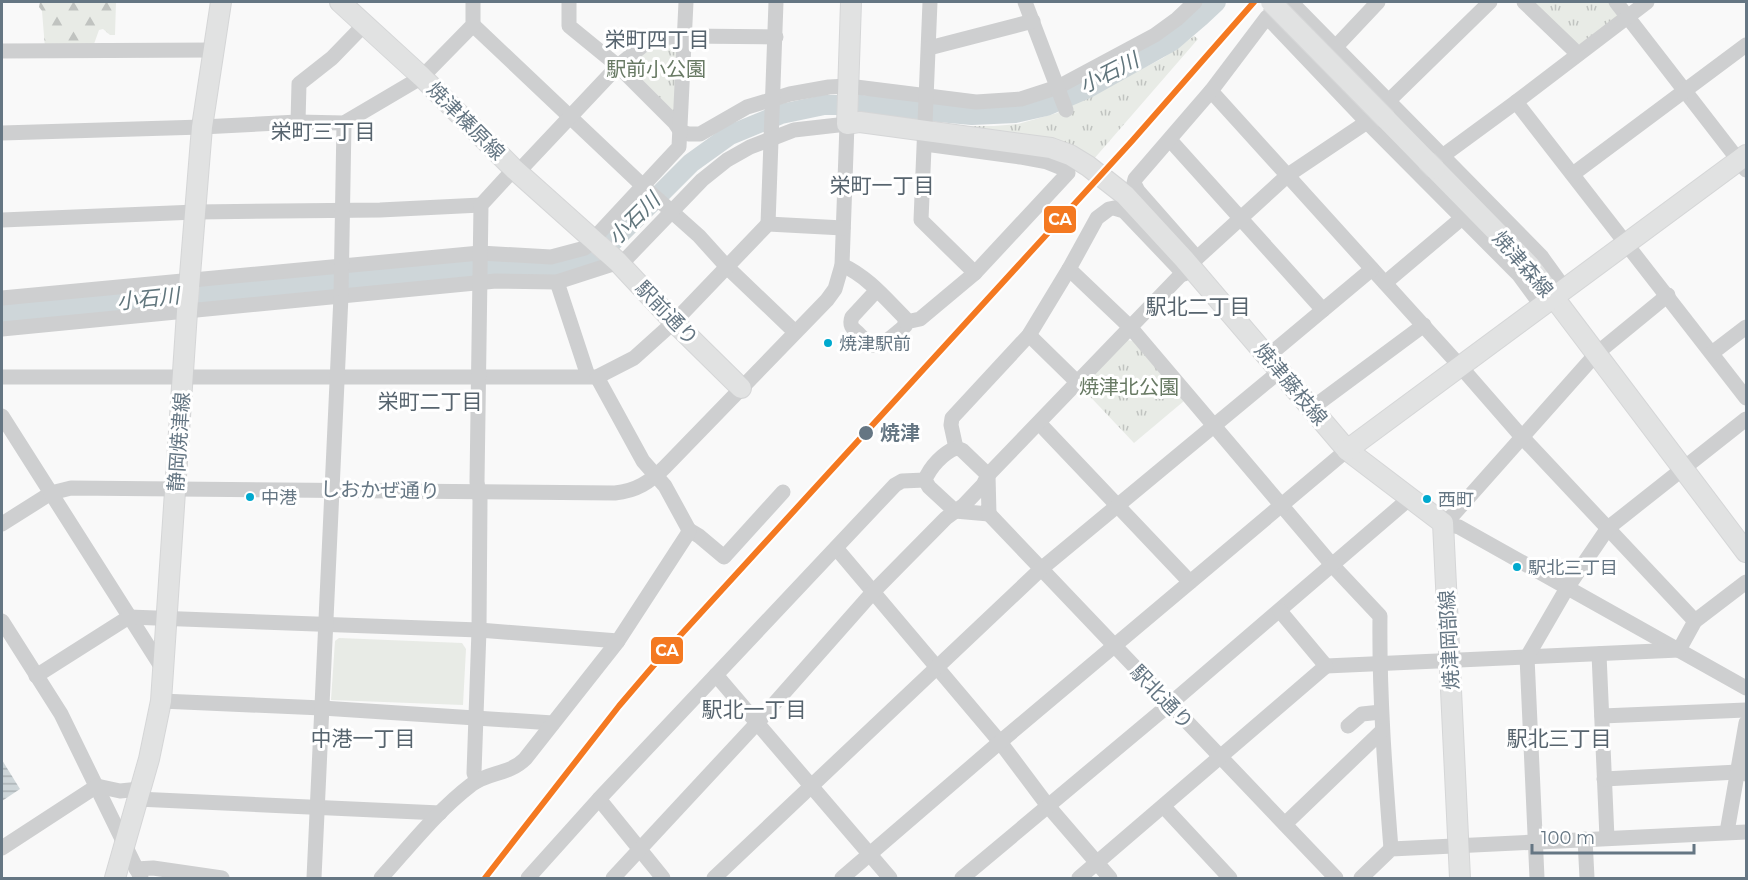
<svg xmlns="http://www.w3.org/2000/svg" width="1748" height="880" font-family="Montserrat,'Noto Sans JP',sans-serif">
  <defs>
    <pattern id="forest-firs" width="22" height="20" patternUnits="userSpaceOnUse" patternTransform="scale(1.5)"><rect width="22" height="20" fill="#e8ebe6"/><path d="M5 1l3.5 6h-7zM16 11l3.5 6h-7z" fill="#c0c3c0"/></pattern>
    <pattern id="park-tufts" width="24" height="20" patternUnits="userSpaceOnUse" patternTransform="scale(1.5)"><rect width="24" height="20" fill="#e8ebe6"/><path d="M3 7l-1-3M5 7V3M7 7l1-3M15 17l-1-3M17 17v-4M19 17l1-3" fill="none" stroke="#c0c3c0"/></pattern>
    <pattern id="water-rules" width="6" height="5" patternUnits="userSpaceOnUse" patternTransform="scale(1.5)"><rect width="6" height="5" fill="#ced6d9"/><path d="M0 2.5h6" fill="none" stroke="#abb2b5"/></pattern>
  </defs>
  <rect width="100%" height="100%" fill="#f9f9f9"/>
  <path fill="url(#forest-firs)" d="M40,2H116L115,35H110L103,29L99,30L94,44L116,43L111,46L45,48L42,11L39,7Z"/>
  <g fill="url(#park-tufts)">
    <path d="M1530,2H1610L1618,12L1617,19L1584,44H1576Z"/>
    <path d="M1194,36L1198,39L1093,160L969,130V126H994L1018,124L1057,113L1163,58Z"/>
    <path d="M672,41L678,49L676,118L623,67L655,44Z"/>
    <path d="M1127,340L1133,341L1184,401L1134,443L1081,387Z"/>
  </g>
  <path fill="#e8ebe6" d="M339,638L462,643L466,649L463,705L331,700L335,641Z"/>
  <path fill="url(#water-rules)" d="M2,760L20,789L2,801Z"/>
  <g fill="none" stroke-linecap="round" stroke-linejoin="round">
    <path stroke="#ced6d9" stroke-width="20" d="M2,314C154,299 307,284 460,269C511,264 555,281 603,251L691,163L730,135L781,114L824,105H861L972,115L1015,113L1046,106L1088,88L1172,41L1200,17L1216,2"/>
    <g stroke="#d5d6d7" stroke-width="22">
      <g id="major">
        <path d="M340,2L422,77L514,169L618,262L674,322L741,388"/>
        <path d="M851,2L847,124L860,122L1051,148L1070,155L1088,166L1125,195L1184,259L1347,450L1443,523L1460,878"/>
        <path d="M1386,119L1427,161"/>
        <path d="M1435,169L1530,266L1746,552"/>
        <path d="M1347,450L1746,155"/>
        <path d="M115,878L149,759L161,701L187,312L202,127L221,2"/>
      </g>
    </g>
    <g stroke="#cecfd0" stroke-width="15">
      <path d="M569,2V26L618,66L675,123L681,132L689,134H700L747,107L790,94L829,87L848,86L976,102L1021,99L1058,87L1155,35L1177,19L1195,2"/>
      <path d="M930,2L921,220L975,273"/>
      <path d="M1025,2L1066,110"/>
      <path d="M1291,2L1541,256L1564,288"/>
      <path d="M1524,2L1578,54"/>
      <path d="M1616,2L1746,170"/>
      <path d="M473,25L643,186L699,236L727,267L795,332"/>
      <path d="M929,48L1033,21"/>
      <path d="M2,51L215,50"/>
      <path d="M1329,54L1378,2"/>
      <path d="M1211,91L1460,366L1522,437L1695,621"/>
      <path d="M1516,102L1647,2"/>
      <path d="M298,122L299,84L332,58L364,25"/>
      <path d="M2,133L202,127L298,122L344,123L422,77L473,25V2"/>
      <path d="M1170,140L1323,310"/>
      <path d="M1422,171L1516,102L1746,398"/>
      <path d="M518,172L618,66L646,43L658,38L684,36L776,37"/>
      <path d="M1573,174L1746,45"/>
      <path d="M2,220L196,212L380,210L481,205"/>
      <path d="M768,224L776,2"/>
      <path d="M1197,258L1138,191L1134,183L1135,179L1211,91L1267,17L1367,122L1519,275L1541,305"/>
      <path d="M842,265C867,276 886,299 905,318V326C897,332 882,348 873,345C867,344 862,337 858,333C852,328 849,325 852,317L877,290"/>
      <path d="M1069,269L1131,328L1333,566L1380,616C1379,694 1385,772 1391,849"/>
      <path d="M557,282L588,376"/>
      <path d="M1385,283L1462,218"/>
      <path d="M2,298L480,253L551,257L585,248L679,147L686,2"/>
      <path d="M906,322L920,319L975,273L1068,173L1067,170L1047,162L1020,157L925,144"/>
      <path d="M2,329L496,281L557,282L625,260L702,180L727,160L750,147L794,130L847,124L842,265L835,289L827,300L665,467C650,482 636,491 615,493L71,488L51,493L2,524"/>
      <path d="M1029,335L1078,383"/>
      <path d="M1712,353L1746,327"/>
      <path d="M1268,356L1372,269"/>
      <path d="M2,377H597L634,358L674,322L768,224L843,228"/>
      <path d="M1312,408L1424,325"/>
      <path d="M2,416L164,671"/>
      <path d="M1039,423L1190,582"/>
      <path d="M956,448L951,425L952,418L1029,335L1069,269L1097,218L1109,209L1114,208L1124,211L1184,274"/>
      <path d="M956,448L962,450L988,475L989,514L955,511L929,487L925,480C930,467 943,453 956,448Z"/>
      <path d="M989,514L1336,878"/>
      <path d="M1443,523L1459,527L1746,688"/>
      <path d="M1443,523L1452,516L1596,354L1668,295"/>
      <path d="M689,530L699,536L724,557L783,492"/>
      <path d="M836,548L1000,742L1048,806L1110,878"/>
      <path d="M2,621L61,714L141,878"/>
      <path d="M1599,654L1607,838"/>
      <path d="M1326,666L1679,650L1695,621L1746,582"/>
      <path d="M716,675L890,878"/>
      <path d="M36,676L129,617L479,630L618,641"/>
      <path d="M161,701L322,708L553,723"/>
      <path d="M1602,716L1746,710"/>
      <path d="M1348,726L1362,714L1381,712"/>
      <path d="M1604,779L1738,772L1746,774"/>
      <path d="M477,781L474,773L479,630L480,500L477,482L481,205L514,169"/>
      <path d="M137,799L440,813"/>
      <path d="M599,799L663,878"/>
      <path d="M1164,807L1230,878"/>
      <path d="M1285,824L1382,731"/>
      <path d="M1727,832L1746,723"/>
      <path d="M1585,839L1587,878"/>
      <path d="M2,848L97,786L120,791L140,789"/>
      <path d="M136,869L153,868L222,878"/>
      <path d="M314,878L341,296L344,123"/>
      <path d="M381,878C409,847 437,811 471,785C487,772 509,775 525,759L618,641L687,535L689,530L665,486L643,461L597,377"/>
      <path d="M528,878L599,799L895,485L902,481L925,480"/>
      <path d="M613,878L758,722L873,592L946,518L964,505L983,485L988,475L1197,258L1288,175L1367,122L1490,2"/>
      <path d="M714,878L1041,569L1280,371"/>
      <path d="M842,878L1000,742L1347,450"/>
      <path d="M962,878L1170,704L1410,498"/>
      <path d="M1079,878L1326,666L1280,611"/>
      <path d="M1361,878L1391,849L1746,832"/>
      <path d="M1537,878L1527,657L1567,588L1608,528L1746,419"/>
    </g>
    <use href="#major" stroke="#e1e2e2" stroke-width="20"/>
    <g stroke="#d5d6d7" stroke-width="22" stroke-linecap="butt">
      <g id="major-bridge">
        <path d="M1271,2L1386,119"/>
        <path d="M1427,161L1435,169"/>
      </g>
    </g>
    <use href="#major-bridge" stroke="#e1e2e2" stroke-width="20"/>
    <g stroke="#fff" stroke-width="10">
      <path id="rail-1" d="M485,878L619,706L666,651L1132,141L1254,2"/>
    </g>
    <use href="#rail-1" stroke="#f47921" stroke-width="6"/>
  </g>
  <g fill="#00a9ce" stroke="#fff" stroke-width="2">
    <circle cx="828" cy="343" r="5"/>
    <circle cx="250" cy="497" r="5"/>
    <circle cx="1427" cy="499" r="5"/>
    <circle cx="1517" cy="567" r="5"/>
  </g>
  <circle fill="#657683" stroke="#fff" stroke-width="2" cx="866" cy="433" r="8"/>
  <g text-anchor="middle" stroke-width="6" stroke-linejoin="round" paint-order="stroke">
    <g font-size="18" fill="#657683" stroke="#fff" text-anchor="start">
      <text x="839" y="350">焼津駅前</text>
      <text x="261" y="504">中港</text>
      <text x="1438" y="506">西町</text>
      <text x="1528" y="574">駅北三丁目</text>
    </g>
    <g font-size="20" fill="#687a64" stroke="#fff">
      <text x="656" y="76">駅前小公園</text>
      <text x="1129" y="394">焼津北公園</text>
    </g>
    <g font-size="20" fill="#657683" stroke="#fff">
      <text transform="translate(466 121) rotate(45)" y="7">焼津榛原線</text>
      <text transform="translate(1523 264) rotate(49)" y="7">焼津森線</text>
      <text transform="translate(667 313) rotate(46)" y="7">駅前通り</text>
      <text transform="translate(1291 384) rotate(50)" y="7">焼津藤枝線</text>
      <text transform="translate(179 442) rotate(-86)" y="7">静岡焼津線</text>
      <text transform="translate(380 490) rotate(1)" y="7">しおかぜ通り</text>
      <text transform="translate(1449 640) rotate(-93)" y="7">焼津岡部線</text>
      <text transform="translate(1162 697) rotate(46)" y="7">駅北通り</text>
    </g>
    <g font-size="20" font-weight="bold" fill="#657683" stroke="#fff" text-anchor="start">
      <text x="880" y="440">焼津</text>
    </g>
    <g font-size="21" fill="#57646e" stroke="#fff">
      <text x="657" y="47">栄町四丁目</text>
      <text x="323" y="139">栄町三丁目</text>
      <text x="882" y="193">栄町一丁目</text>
      <text x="1198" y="314">駅北二丁目</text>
      <text x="430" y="409">栄町二丁目</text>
      <text x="754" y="717">駅北一丁目</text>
      <text x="363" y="746">中港一丁目</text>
      <text x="1559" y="746">駅北三丁目</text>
    </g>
    <g font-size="21" font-style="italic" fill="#60757c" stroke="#fff">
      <text transform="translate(1109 73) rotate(-27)" y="7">小石川</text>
      <text transform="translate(634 219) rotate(-45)" y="7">小石川</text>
      <text transform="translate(148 299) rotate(-6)" y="7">小石川</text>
    </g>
  </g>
  <g stroke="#fff" stroke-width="2">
    <rect x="1043" y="205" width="34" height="29" rx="6" fill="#f47921"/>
    <rect x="650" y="636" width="34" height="29" rx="6" fill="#f47921"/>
  </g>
  <g font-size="16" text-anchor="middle" font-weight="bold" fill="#fff">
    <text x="1060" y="225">CA</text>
    <text x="667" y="656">CA</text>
  </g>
  <rect width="1748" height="880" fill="none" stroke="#657683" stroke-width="6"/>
  <path d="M1532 844v9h162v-9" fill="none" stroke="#657683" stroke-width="3"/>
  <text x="1541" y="844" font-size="18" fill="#657683" stroke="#ffffff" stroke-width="4.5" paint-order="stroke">100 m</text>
</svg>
